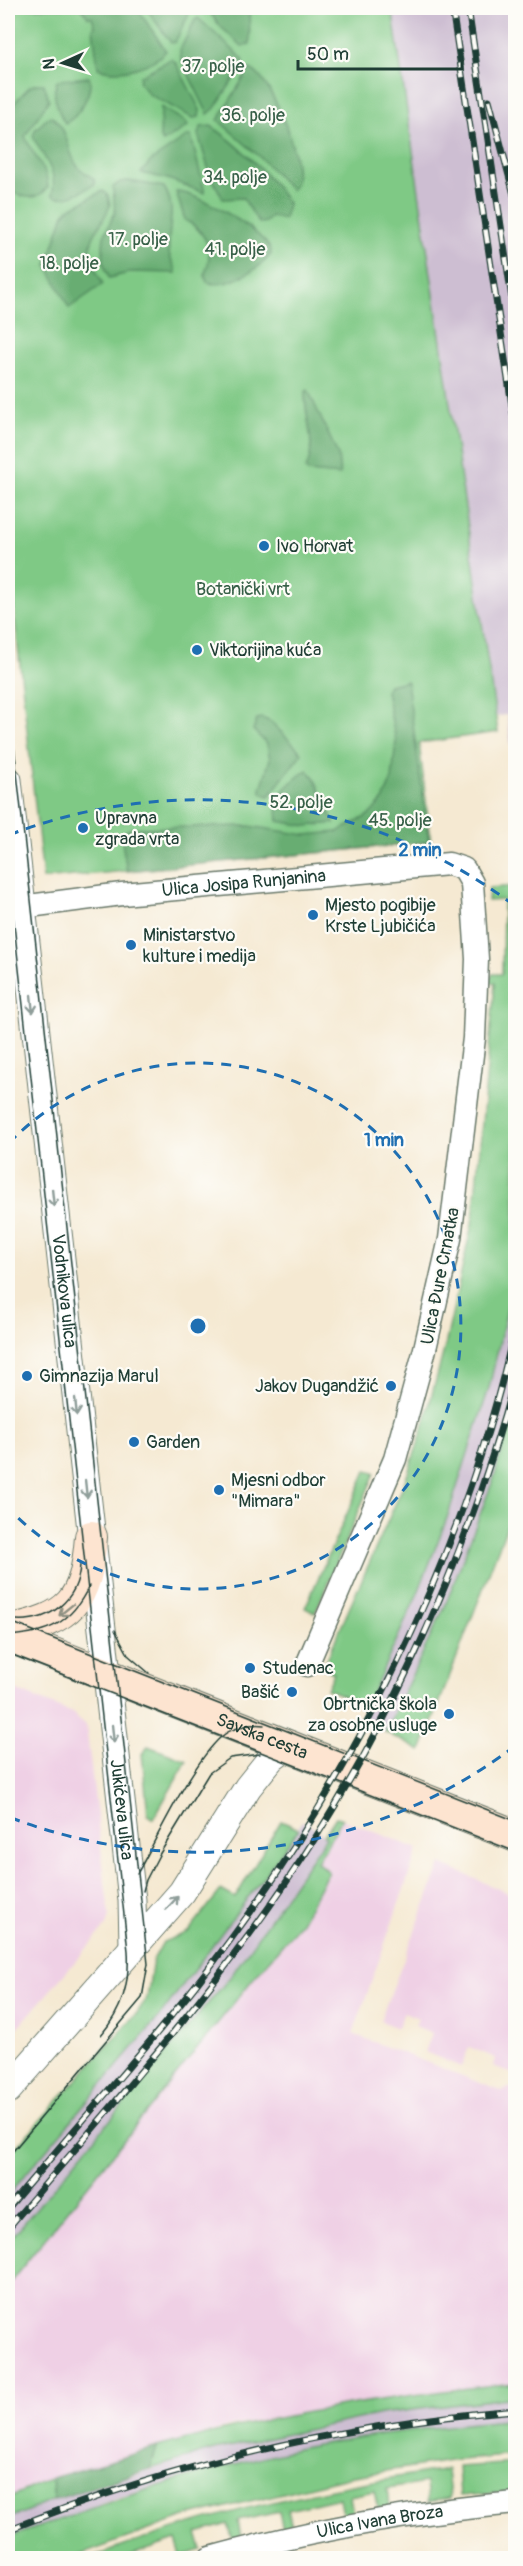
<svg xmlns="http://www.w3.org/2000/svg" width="523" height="2566" font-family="Pangolin,sans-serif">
  <rect width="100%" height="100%" fill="#fdfcf7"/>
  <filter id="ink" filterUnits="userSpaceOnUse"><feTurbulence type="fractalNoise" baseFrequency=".0167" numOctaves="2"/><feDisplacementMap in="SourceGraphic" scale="12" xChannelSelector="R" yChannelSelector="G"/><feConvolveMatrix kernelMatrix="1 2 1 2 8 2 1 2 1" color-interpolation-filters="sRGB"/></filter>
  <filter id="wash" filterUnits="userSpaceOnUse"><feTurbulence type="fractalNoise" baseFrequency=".008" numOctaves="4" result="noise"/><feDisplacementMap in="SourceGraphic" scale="24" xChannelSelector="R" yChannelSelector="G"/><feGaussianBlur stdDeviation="1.35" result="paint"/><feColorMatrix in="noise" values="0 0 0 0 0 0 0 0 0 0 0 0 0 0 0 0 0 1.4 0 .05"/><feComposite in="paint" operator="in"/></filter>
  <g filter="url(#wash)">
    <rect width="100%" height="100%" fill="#f5e9d2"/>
    <g fill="#efd0e5">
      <path d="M8,1687L72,1713L86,1725L109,1915L106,1926L8,2039Z"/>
      <path d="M342,1819L418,1849L353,2034L501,2091L515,2086V2383L421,2393L231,2426L52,2478L8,2498V2285L253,1979L300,1924L317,1862Z"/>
      <path d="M441,1864L515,1896V2075L494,2066L496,2058L469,2047L461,2067L425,2052L432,2033L415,2026L418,2018L404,2012L398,2028L380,2021Z"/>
    </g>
    <g fill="#cdbed2">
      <path d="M392,8H513L515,16V778L507,715L496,716Z"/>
      <path d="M515,1275V1399L495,1475L445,1606L385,1732L359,1722L418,1593L447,1518L489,1388Z"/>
      <path d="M303,1821L326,1836L231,1975L8,2242V2195L159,2017Z"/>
      <path d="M515,2397V2419L374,2435L308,2447L220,2467L114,2499L8,2539V2519L36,2506L214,2450L381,2414Z"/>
    </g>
    <g fill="#7fc985" stroke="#4f835c" stroke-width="1.5">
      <path d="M8,8H392L498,732L419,743L431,842L43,879L8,554Z"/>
      <path d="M515,886V1275L489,1388L447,1518L418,1593L367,1705L327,1689L334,1673L323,1668L404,1484L421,1435L445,1346L473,1219L495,983L489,982L492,974H502L503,900L488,901L489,888Z"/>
      <path d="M515,1399V1526L508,1523L421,1751L385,1732L445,1606L495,1475Z"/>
      <path d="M366,1471L375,1473L315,1613L305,1608Z"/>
      <path d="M148,1746L187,1761L153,1819L148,1815L142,1754Z"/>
      <path d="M336,1817L342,1819L317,1862L328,1872L300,1924L253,1979L8,2285V2242L231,1976L326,1837L324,1835Z"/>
      <path d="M281,1821L299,1829L159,2017L8,2195V2156L137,2013L147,1998L153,1960L163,1942L188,1932L221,1890L235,1898Z"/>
      <path d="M515,2383V2397L381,2414L214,2450L150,2469L157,2447C275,2414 394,2395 515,2383Z"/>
      <path d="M515,2419V2455L450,2461L348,2477L182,2518L72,2558H8V2539L19,2534C113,2500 209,2467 307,2447C376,2433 446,2426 515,2419Z"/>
      <path d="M515,2463V2492L460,2496L458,2467Z"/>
      <path d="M447,2469L450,2498L428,2502L426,2483L387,2489L389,2507L378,2509L374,2491L350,2496L353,2514L343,2516L340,2498L288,2510L292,2527L283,2529L279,2512L238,2521L241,2538L233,2541L228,2524L197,2533L202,2550L181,2556L176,2540L122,2558H92C206,2513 326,2487 447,2469Z"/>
      <path d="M52,2478L54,2500L8,2519V2498Z"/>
    </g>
    <g fill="#67ad72" stroke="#437553" stroke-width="1.5">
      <path d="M81,8H137L166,51C151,67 119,76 98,68L93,28L95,27L92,17H88Z"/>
      <path d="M146,8H190L188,16L175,42L171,43Z"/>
      <path d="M206,8H249L250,44L242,46L221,27Z"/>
      <path d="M198,18L243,59L244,63L215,108L208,114L181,59L180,50L195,20Z"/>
      <path d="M171,59L176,63L200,110L199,117L193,118L150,95L139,82L140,76Z"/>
      <path d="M249,69C271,73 311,175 291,190L260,157L218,120Z"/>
      <path d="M89,77C94,91 78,118 65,123C58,112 50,92 58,80Z"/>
      <path d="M36,84H44L49,100L25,136C31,155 47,165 48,187C37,203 22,197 8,190V110L29,87Z"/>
      <path d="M161,107L186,122L188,126L163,142L160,139Z"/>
      <path d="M50,116C69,126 66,152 78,167C82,171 89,175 94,179L95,184C84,190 64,203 52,195C59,170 42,157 33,136L35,130Z"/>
      <path d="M211,126C237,143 272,177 288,204L284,219L271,216L266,222L259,223L243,198L223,199L210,174L198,134L201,127Z"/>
      <path d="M188,136H191L205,193L168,179L141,173L151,161Z"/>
      <path d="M129,181L164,187C178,210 167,227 169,252C170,260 176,266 176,273L132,272L109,278L104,265L103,246L104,236L115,212L113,187L120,182Z"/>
      <path d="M103,191L108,195L110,206C92,244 80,242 103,284L69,308L47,265L64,214L70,208Z"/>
      <path d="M176,192C193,190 274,236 271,254C260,269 225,290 207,282C203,275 206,271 208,264C212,244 202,229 185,220Z"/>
      <path d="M308,390L338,455L340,475L308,472L306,469C318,443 304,418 305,392Z"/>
      <path d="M407,681L429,842L127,871L122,842L124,832L132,828L249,826L306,835L337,832L351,825L369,815L383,800L392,779L396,741L386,691L389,685Z"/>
      <path d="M262,718L271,722L302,753L269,796L261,793V789L270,759L267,744L253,730L257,719Z"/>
      <path d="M307,770L314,777L334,823L307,826L278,821C274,794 286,785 307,770Z"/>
      <path d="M157,2447L150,2469L54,2500L52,2478Z"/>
    </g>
  </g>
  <g filter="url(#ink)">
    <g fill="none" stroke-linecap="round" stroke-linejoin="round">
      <g stroke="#6a796b" stroke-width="25">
        <g id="minor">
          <path id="s1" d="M21,907L122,894L449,864L464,869L472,883L477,959L474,1038L450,1239L424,1353L395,1459L307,1665"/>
          <path id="s2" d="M210,2558C311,2530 412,2512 516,2503"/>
        </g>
      </g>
      <g stroke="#6a796b" stroke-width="29">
        <g id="tertiary">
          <path id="s3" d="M8,780L132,1900L133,1945"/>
          <path d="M8,2090L182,1892L248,1787L272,1757L287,1746"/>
        </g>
      </g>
      <g stroke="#6a796b" stroke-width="34">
        <g id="secondary">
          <path d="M8,1631C71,1618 86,1602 91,1537"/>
          <path id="s4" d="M8,1636L516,1836"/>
        </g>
      </g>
      <use href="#minor" stroke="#fff" stroke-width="22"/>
      <use href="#tertiary" stroke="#fff" stroke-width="27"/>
      <use href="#secondary" stroke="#fde4d0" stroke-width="32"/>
      <g stroke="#1f3d34" stroke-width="1.5">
        <path d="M8,691L148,1964L142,1998L8,2157"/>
        <path d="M8,870L128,1951C130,1984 122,2010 101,2035"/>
        <path d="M16,1620C50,1622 78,1600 80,1565"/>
        <path d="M8,1621L516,1821"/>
        <path d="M115,1630L129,1656L149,1673"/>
        <path d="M8,1636C48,1633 71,1624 89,1586"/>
        <path d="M8,1653L516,1852"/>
        <path d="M137,1874C157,1838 192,1763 221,1737C231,1728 250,1723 264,1725"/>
        <path d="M143,1891L146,1880L159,1855L209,1773L230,1758L260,1754"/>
      </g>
      <g stroke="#1f3d34" stroke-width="7">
        <g id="rail">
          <path d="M452,8L516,432"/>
          <path d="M468,8L516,325"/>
          <path d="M489,100L516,202"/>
          <path d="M8,2208C70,2134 135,2062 195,1986C345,1797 466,1558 516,1322"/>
          <path d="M8,2228C116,2100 230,1975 319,1832C407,1691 473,1535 516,1375"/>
          <path d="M8,2530C170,2465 341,2424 516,2410"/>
        </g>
      </g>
      <use href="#rail" stroke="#fdfcf7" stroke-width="4.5" stroke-dasharray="14" stroke-linecap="butt"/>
    </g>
    <defs><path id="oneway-shaft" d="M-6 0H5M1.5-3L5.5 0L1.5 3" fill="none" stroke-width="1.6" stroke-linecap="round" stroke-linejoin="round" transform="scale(1.5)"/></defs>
    <g stroke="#8f9e9a">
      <use href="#oneway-shaft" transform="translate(32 1004) rotate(84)"/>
      <use href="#oneway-shaft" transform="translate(53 1198) rotate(84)"/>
      <use href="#oneway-shaft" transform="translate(76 1407) rotate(84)"/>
      <use href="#oneway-shaft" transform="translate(86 1489) rotate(84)"/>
      <use href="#oneway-shaft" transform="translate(113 1734) rotate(84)"/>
      <use href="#oneway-shaft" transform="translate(172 1903) rotate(-48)"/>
    </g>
    <use stroke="#8e9082" href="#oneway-shaft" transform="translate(66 1610) rotate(141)"/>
  </g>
  <g fill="none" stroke="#1f6fb2" stroke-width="3" stroke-dasharray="10 8">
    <path d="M9 1143A263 263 0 1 1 9 1509"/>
    <path d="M515 1746A526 526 0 0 1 9 1817M9 835A526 526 0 0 1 515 906"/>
  </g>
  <g fill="#1f6fb2" stroke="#fdfcf7" stroke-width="2">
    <circle cx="264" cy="546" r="6"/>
    <circle cx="197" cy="650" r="6"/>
    <circle cx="83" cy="828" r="6"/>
    <circle cx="313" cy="915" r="6"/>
    <circle cx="131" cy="945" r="6"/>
    <circle cx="27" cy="1376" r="6"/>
    <circle cx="391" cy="1386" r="6"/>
    <circle cx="134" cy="1442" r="6"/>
    <circle cx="219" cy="1490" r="6"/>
    <circle cx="250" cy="1668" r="6"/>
    <circle cx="292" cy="1692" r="6"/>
    <circle cx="449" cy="1714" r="6"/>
  </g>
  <g text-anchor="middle" stroke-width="4.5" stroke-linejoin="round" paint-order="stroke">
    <g font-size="18" fill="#376048" stroke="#fdfcf7">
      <text x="213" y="72">37. polje</text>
      <text x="253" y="121">36. polje</text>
      <text x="235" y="183">34. polje</text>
      <text x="138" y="245">17. polje</text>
      <text x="235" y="255">41. polje</text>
      <text x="69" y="269">18. polje</text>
      <text x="243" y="595">Botanički vrt</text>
      <text x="301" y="808">52. polje</text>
      <text x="400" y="826">45. polje</text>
    </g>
    <g font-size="18" fill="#1f3d34" stroke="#fdfcf7" text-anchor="start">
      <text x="276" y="552">Ivo Horvat</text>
      <text x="209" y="656">Viktorijina kuća</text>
      <text x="95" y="824">Upravna<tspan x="95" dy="21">zgrada vrta</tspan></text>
      <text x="325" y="911">Mjesto pogibije<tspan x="325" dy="21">Krste Ljubičića</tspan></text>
      <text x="143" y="941">Ministarstvo<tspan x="143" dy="21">kulture i medija</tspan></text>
      <text x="39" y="1382">Gimnazija Marul</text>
      <text x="379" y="1392" text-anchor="end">Jakov Dugandžić</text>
      <text x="146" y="1448">Garden</text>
      <text x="231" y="1486">Mjesni odbor<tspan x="231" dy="21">"Mimara"</tspan></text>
      <text x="262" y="1674">Studenac</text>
      <text x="280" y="1698" text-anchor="end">Bašić</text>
      <text x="437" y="1710" text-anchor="end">Obrtnička škola<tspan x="437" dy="21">za osobne usluge</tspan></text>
    </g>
    <g font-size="18" fill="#1f3d34" stroke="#fdfcf7">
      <text dy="6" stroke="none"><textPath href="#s1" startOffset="224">Ulica Josipa Runjanina</textPath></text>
      <text transform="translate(440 1276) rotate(-79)" y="6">Ulica Đure Crnatka</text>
      <text dy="6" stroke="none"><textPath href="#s3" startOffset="514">Vodnikova ulica</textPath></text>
      <text dy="6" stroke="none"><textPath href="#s4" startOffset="273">Savska cesta</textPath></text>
      <text dy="6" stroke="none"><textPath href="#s3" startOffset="1036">Jukićeva ulica</textPath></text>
      <text dy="6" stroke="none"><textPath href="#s2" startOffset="174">Ulica Ivana Broza</textPath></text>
    </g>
  </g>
  <circle cx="198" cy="1326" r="9" fill="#1f6fb2" stroke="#fdfcf7" stroke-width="3"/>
  <g font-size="18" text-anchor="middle" font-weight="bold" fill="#1f6fb2" stroke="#fdfcf7" stroke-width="4.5" stroke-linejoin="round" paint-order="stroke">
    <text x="420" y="856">2 min</text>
    <text x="384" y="1146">1 min</text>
  </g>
  <rect width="523" height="2566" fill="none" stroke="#fdfcf7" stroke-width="30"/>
  <g transform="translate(63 63) rotate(266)" stroke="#fdfcf7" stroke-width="4.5" paint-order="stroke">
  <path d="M0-4.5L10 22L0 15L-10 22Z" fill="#1f3d34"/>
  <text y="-9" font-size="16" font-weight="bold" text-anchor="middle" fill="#1f3d34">N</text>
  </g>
  <path d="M298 60v9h164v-9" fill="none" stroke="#1f3d34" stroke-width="3"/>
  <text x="307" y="60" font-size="18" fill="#1f3d34" stroke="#fdfcf7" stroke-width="4.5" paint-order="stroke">50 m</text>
</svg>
